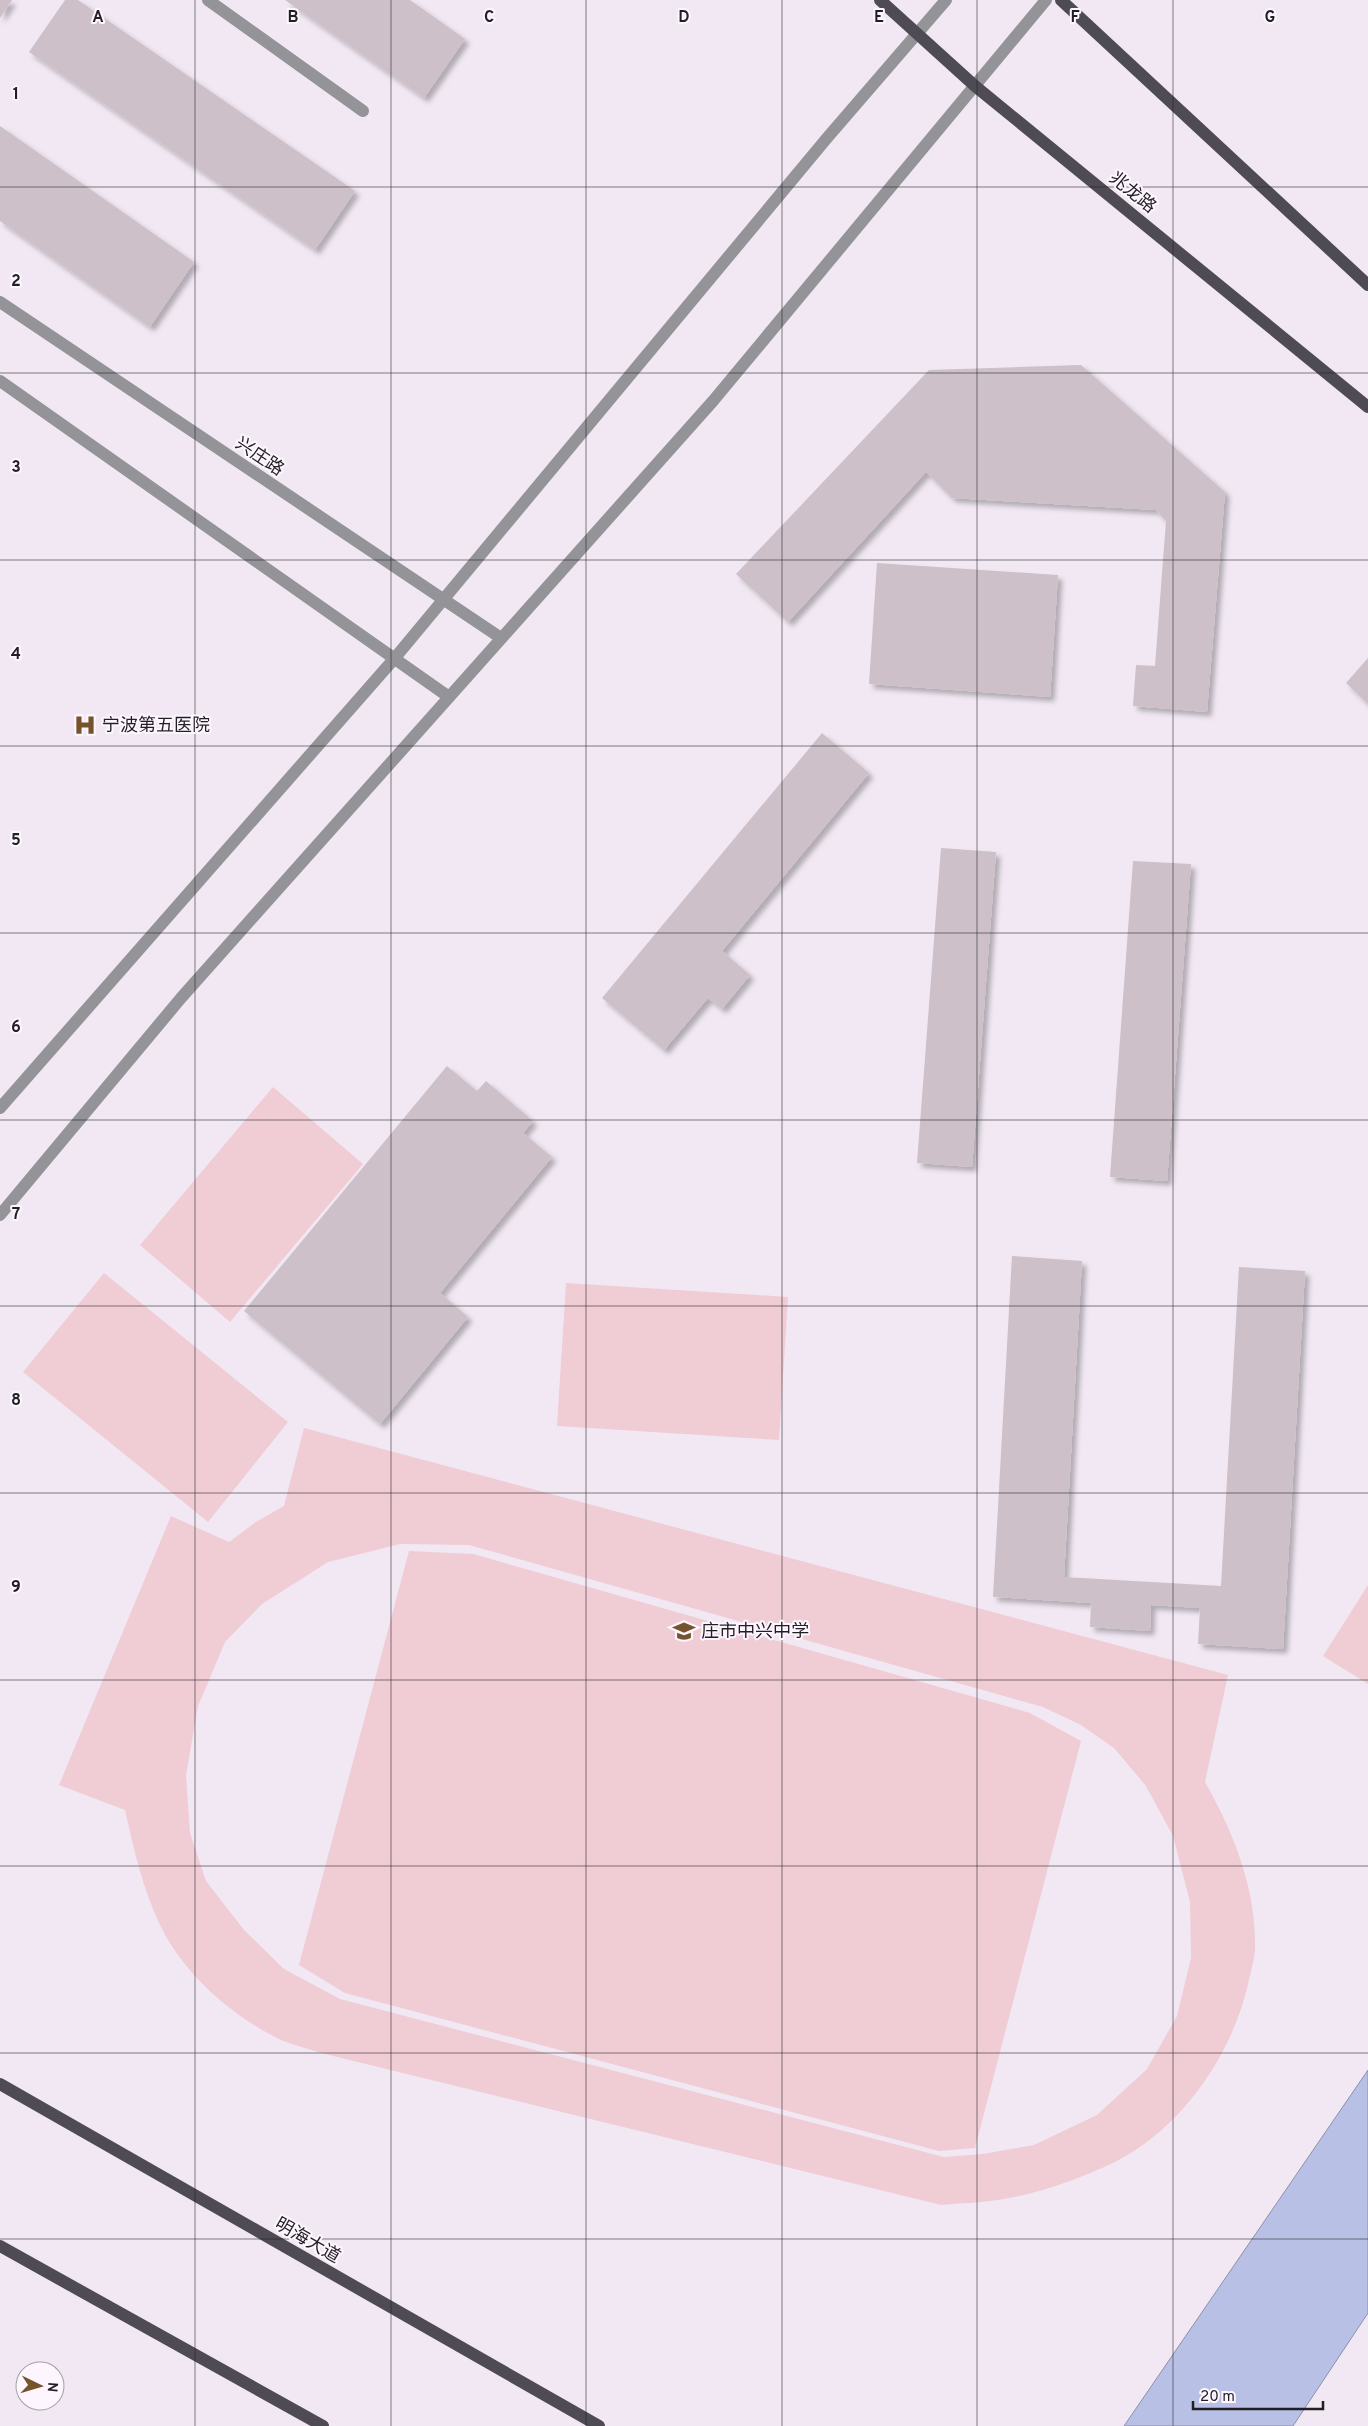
<svg xmlns="http://www.w3.org/2000/svg" width="1368" height="2426" font-family="Overpass,'Noto Sans SC',sans-serif">
  <defs>
    <filter id="shadow"><feDropShadow dx="4.5" dy="4.5" stdDeviation="2.5" flood-color="#0004"/></filter>
  </defs>
  <rect width="100%" height="100%" fill="#f1e8f3"/>
  <g fill="#f0ccd4" fill-rule="evenodd">
    <path d="M273,1087L363,1164L230,1322L140,1245Z"/>
    <path d="M104,1273L288,1422L208,1522L23,1372Z"/>
    <path d="M566,1283L788,1297L779,1440L557,1426Z"/>
    <path d="M304,1428L1228,1675L1205,1782C1234,1833 1257,1891 1255,1951C1254,1960 1251,1971 1249,1980C1233,2054 1182,2129 1113,2163C1077,2180 1037,2194 998,2200C979,2203 960,2203 941,2205L321,2053C307,2048 291,2045 277,2038C230,2014 185,1975 161,1927C143,1890 134,1850 125,1810L59,1785L171,1516L229,1542L256,1522L284,1506ZM400,1544L469,1545L1043,1707L1081,1725L1114,1748L1146,1786L1173,1836L1190,1902L1191,1958L1177,2016L1147,2069L1097,2115L1034,2145L983,2154L944,2157L340,1999L284,1969L244,1930L206,1881L190,1833L186,1775L198,1706L225,1642L262,1604L328,1562Z"/>
    <path d="M409,1551L473,1554L1030,1713L1081,1741L975,2148L939,2151L345,1993L299,1965Z"/>
    <path d="M1368,1585V1684L1323,1656Z"/>
  </g>
  <path fill="#b9c0e6" stroke="#8c90ac" d="M1368,2070V2313L1293,2426H1124Z"/>
  <g fill="#cdc0c8" filter="url(#shadow)">
    <path d="M0,0H12L0,18Z"/>
    <path d="M65,0H78L355,191L315,250L29,52Z"/>
    <path d="M285,0H410L465,39L424,98Z"/>
    <path d="M0,126L194,262L150,327L0,221Z"/>
    <path d="M1081,365L1225,492L1207,712L1133,706L1136,665L1155,666L1166,521L1156,510L952,498L926,472L788,622L736,574L929,370Z"/>
    <path d="M877,563L1058,575L1050,697L869,684Z"/>
    <path d="M1368,658V704L1346,683Z"/>
    <path d="M822,733L869,773L722,951L750,975L722,1009L708,998L664,1050L602,998Z"/>
    <path d="M941,848L996,852L972,1167L917,1163Z"/>
    <path d="M1133,861L1191,864L1167,1181L1110,1177Z"/>
    <path d="M447,1066L477,1091L486,1081L533,1121L523,1133L552,1157L440,1293L468,1317L380,1424L244,1311Z"/>
    <path d="M1012,1256L1082,1261L1064,1577L1221,1586L1239,1267L1305,1271L1283,1649L1198,1644L1200,1608L1151,1605L1150,1631L1090,1627L1091,1603L993,1597Z"/>
  </g>
  <g fill="none" stroke-linecap="round" stroke-linejoin="round">
    <g stroke="#949398" stroke-width="12">
      <path d="M208,0L363,111"/>
      <path d="M0,302L501,638"/>
      <path d="M0,381L449,697"/>
      <path d="M0,1108L394,659L827,138L946,0"/>
      <path d="M0,1215L181,998L713,401L1046,0"/>
    </g>
    <g stroke="#4e4b54" stroke-width="12">
      <path d="M880,0L975,86L1368,407"/>
      <path d="M1061,0L1368,285"/>
      <path d="M0,2084L599,2426"/>
      <path d="M0,2246L323,2426"/>
    </g>
  </g>
  <path fill="none" stroke="#221f23" stroke-width="1" stroke-opacity="0.55" d="M195,0V2426M391,0V2426M586,0V2426M782,0V2426M977,0V2426M1173,0V2426M0,187H1368M0,373H1368M0,560H1368M0,746H1368M0,933H1368M0,1120H1368M0,1306H1368M0,1493H1368M0,1680H1368M0,1866H1368M0,2053H1368M0,2239H1368"/>
  <defs>
    <g id="hospital-bare" transform="scale(1.725)"><path d="M-5-5h3v3.5h4V-5h3V5h-3V1.5h-4V5h-3Z" fill="#76532c" stroke="#fdf6ff" stroke-width="2.5" paint-order="stroke"/></g>
    <g id="school-bare" transform="scale(1.725)"><path d="M0-5L7-2L0 1L-7-2ZM-4 1L0 2.5L4 1V4Q0 6-4 4Z" fill="#76532c" stroke="#fdf6ff" stroke-width="2.5" paint-order="stroke"/></g>
  </defs>
  <g fill-rule="evenodd">
    <use href="#hospital-bare" x="85" y="725"/>
    <use href="#school-bare" x="684" y="1631"/>
  </g>
  <g text-anchor="middle" stroke-width="4" stroke-linejoin="round" paint-order="stroke">
    <g font-size="18" fill="#221f23" stroke="#fdf6ff">
      <text transform="translate(1133 192) rotate(39)" y="6">兆龙路</text>
      <text transform="translate(260 456) rotate(34)" y="6">兴庄路</text>
      <text transform="translate(308 2240) rotate(30)" y="6">明海大道</text>
    </g>
    <g font-size="18" fill="#221f23" stroke="#fdf6ff" text-anchor="start">
      <text x="102" y="731">宁波第五医院</text>
      <text x="701" y="1637">庄市中兴中学</text>
    </g>
  </g>
  <g font-size="16" text-anchor="middle" font-weight="bold" fill="#221f23" stroke="#fdf6ff" stroke-width="4" stroke-linejoin="round" paint-order="stroke">
    <text x="98" y="22">A</text>
    <text x="293" y="22">B</text>
    <text x="489" y="22">C</text>
    <text x="684" y="22">D</text>
    <text x="879" y="22">E</text>
    <text x="1075" y="22">F</text>
    <text x="1270" y="22">G</text>
    <text x="16" y="99">1</text>
    <text x="16" y="286">2</text>
    <text x="16" y="472">3</text>
    <text x="16" y="659">4</text>
    <text x="16" y="845">5</text>
    <text x="16" y="1032">6</text>
    <text x="16" y="1219">7</text>
    <text x="16" y="1405">8</text>
    <text x="16" y="1592">9</text>
  </g>
  <g transform="translate(40 2386) rotate(95)"><circle r="24" fill="#fdf6ff" stroke="#a5a0a7"/>
  <path d="M0-4L9 19L0 12L-9 19Z" fill="#76532c"/>
  <text y="-8" font-size="14" font-weight="bold" text-anchor="middle" fill="#221f23">N</text>
  </g>
  <path d="M1193 2401v8h130v-8" fill="none" stroke="#221f23" stroke-width="2.5"/>
  <text x="1200" y="2401" font-size="15" fill="#221f23" stroke="#fdf6ff" stroke-width="4" paint-order="stroke">20 m</text>
</svg>
